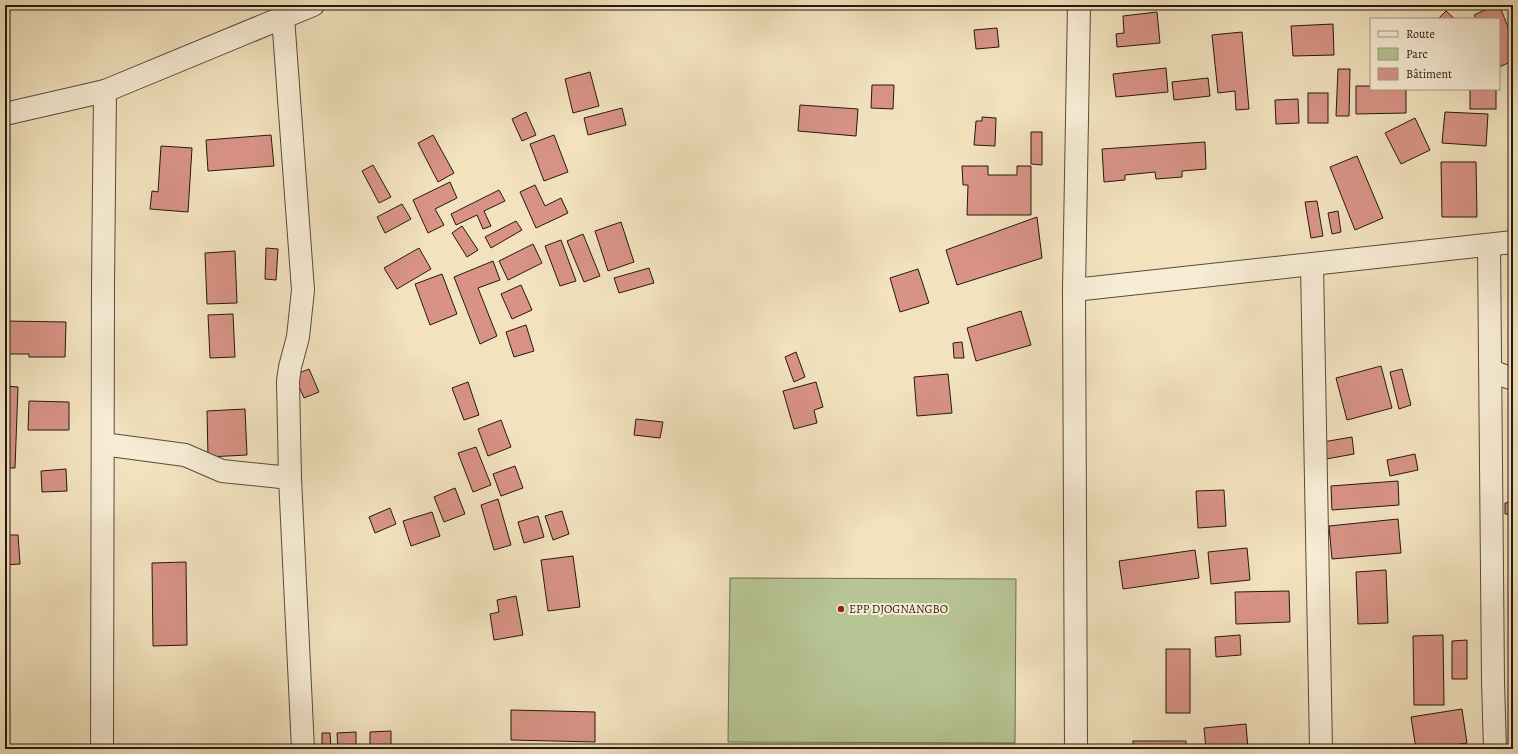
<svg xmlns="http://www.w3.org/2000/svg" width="1518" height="754" font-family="Alegreya,serif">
  <rect width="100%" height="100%" fill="#f2e2be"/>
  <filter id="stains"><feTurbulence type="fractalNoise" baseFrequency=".005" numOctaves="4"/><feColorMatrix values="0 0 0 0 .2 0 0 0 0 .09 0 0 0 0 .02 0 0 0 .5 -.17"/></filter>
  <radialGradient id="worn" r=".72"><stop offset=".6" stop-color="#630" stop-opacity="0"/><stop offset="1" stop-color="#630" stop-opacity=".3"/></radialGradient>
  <path fill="#b7c494" stroke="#6e6e52" d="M730,578L1016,579L1015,743L728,742Z"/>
  <g fill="#d89386" stroke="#241910">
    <path d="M1496,5H1499L1513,39V61L1499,67V19H1476L1474,15Z"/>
    <path d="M1446,11L1455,19H1438Z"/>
    <path d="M1157,12L1160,43L1117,47L1116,34L1124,33L1123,16Z"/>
    <path d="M1333,24L1334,55L1293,56L1291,26Z"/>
    <path d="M997,28L999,47L976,49L974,30Z"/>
    <path d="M1242,32L1249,109L1236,110L1235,91L1218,93L1212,35Z"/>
    <path d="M1166,68L1168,92L1116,97L1113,74Z"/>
    <path d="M1338,69H1350L1349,116H1336Z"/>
    <path d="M590,72L599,106L573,113L565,79Z"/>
    <path d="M1208,78L1210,96L1174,100L1172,82Z"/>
    <path d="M872,85H894L893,109L871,108Z"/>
    <path d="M1356,86H1371V89H1406V113L1356,114Z"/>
    <rect x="1470" y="89" width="26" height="20"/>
    <rect x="1308" y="93" width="20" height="30"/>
    <path d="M1298,99L1299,123L1276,124L1275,100Z"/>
    <path d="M800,105L858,109L856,136L798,131Z"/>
    <path d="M622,108L626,125L588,135L584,118Z"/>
    <path d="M526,112L536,135L522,141L512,119Z"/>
    <path d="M1445,112L1488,114L1486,146L1442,143Z"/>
    <path d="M982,117L996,118L995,146L974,145L976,121H982Z"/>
    <path d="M1415,118L1430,150L1401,164L1385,133Z"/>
    <path d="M1031,132H1042V165L1031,164Z"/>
    <path d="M271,135L274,166L208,171L206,140Z"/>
    <path d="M433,135L454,173L438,182L418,143Z"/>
    <path d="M554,135L568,172L544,181L530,144Z"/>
    <path d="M1205,142L1206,169L1182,171V177L1156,179L1155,172L1125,175V180L1104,182L1102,149Z"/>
    <path d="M161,146L192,148L188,212L150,209L152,191L158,192Z"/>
    <path d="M1357,156L1383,218L1355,230L1330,167Z"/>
    <path d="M1441,162H1476L1477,217H1442Z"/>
    <path d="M373,165L391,197L379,203L362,171Z"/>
    <path d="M962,166H988V175H1017V166H1031V215H967L968,185H963Z"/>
    <path d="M450,182L457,198L435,209L444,225L428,233L413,200Z"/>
    <path d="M535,185L545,206L561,198L568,213L536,228L520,192Z"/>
    <path d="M499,190L505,201L484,211L491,226L483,229L477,215L456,225L451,214Z"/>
    <path d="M1317,201L1323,236L1311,238L1305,202Z"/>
    <path d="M402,204L411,219L385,233L377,217Z"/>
    <path d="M1338,211L1341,232L1332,234L1328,213Z"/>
    <path d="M1037,217L1042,258L957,285L946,250Z"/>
    <path d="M516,221L522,230L491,248L485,237Z"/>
    <path d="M621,222L634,262L608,271L595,231Z"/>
    <path d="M462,226L478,250L467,257L452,233Z"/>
    <path d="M583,234L600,276L584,282L567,241Z"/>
    <path d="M561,240L576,281L560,286L545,246Z"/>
    <path d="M533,244L542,263L508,280L499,261Z"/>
    <path d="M266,248L278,249L276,280L265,279Z"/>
    <path d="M419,248L431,269L397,289L384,268Z"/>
    <path d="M235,251L237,303L207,304L205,253Z"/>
    <path d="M493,261L500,280L478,288L497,336L480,344L454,277Z"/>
    <path d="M649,268L654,283L619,293L614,278Z"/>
    <path d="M918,269L929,303L900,312L890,278Z"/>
    <path d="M442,274L457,314L430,325L415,284Z"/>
    <path d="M521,285L532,310L512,319L501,294Z"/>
    <path d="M1021,311L1031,345L976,361L967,328Z"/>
    <path d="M233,314L235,357L210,358L208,315Z"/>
    <path d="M5,321L66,322L65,357H29V354H5Z"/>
    <path d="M526,325L534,351L514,357L506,332Z"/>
    <path d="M962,342L964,358H954L953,343Z"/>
    <path d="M796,352L805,377L794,382L785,357Z"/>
    <path d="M1381,366L1392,408L1347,420L1336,378Z"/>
    <path d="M309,369L319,392L304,398L294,375Z"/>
    <path d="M1402,369L1411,405L1399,409L1390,372Z"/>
    <path d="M948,374L952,413L917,416L914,377Z"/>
    <path d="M468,382L479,415L464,420L452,388Z"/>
    <path d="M816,382L823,407L814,410L817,423L794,429L783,391Z"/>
    <path d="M5,386L18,387L15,468H5Z"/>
    <path d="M29,401L69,402V430H28Z"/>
    <path d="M245,409L247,455L208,457L207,411Z"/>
    <path d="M636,419L663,422L660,438L634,435Z"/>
    <path d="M501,420L511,447L488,456L478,429Z"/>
    <path d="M1352,437L1354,454L1326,459L1323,442Z"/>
    <path d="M476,447L491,485L473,492L458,453Z"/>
    <path d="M1415,454L1418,470L1390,476L1387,460Z"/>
    <path d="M515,466L523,488L501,496L493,474Z"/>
    <path d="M66,469L67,491L42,492L41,471Z"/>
    <path d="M1398,481L1399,505L1332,510L1331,486Z"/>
    <path d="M455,488L465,514L444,522L434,497Z"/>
    <path d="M1224,490L1226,526L1198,528L1196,491Z"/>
    <path d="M498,499L511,545L494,550L481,505Z"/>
    <path d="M1513,502V514H1505V503Z"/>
    <path d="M390,508L396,524L375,533L369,517Z"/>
    <path d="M562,511L569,534L553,540L545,516Z"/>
    <path d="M432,512L440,536L411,546L403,521Z"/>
    <path d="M538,516L544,537L524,543L518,522Z"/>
    <path d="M1398,519L1401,553L1332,559L1329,526Z"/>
    <path d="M5,535H18L20,564L5,565Z"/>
    <path d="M1247,548L1250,580L1211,584L1208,552Z"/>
    <path d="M1195,550L1199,578L1123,589L1119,561Z"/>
    <path d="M573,556L580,607L548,611L541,560Z"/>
    <path d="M186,562L187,645L153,646L152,563Z"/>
    <path d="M1386,570L1388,623L1358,624L1356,572Z"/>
    <path d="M1289,591L1290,622L1236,624L1235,592Z"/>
    <path d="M516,596L523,635L494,640L490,614L499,612L497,600Z"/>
    <path d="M1240,635L1241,655L1216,657L1215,637Z"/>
    <path d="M1443,635L1444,705H1414L1413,636Z"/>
    <path d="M1467,640V679H1452V641Z"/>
    <rect x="1166" y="649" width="24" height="64"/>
    <path d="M1462,709L1467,743L1429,749H1416L1411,717Z"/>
    <path d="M511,710L595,712V742L511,740Z"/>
    <path d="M1246,724L1248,749H1206L1204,728Z"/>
    <path d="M391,731V749H370V732Z"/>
    <path d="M356,732V749H338L337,733Z"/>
    <path d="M322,733H330L331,749H322Z"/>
    <rect x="1133" y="741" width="53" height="8"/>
  </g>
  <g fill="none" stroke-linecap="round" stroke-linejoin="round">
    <g stroke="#584b3c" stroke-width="24">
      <g id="minor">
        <path d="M283,17L303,290L298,337L290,367L288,381L290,478L303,749"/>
        <path d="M5,114L105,91L313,5"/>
        <path d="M1489,246L1493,681L1495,749"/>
        <path d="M1312,265L1321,749"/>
        <path d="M1074,290L1513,242"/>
        <path d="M1491,371L1513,379"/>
        <path d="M103,444L185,455L222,471L290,478"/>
        <path d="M102,749L103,283L105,91"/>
        <path d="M1076,749L1074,290L1079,5"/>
      </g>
    </g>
    <use href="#minor" stroke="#f7ecd5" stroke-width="22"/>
  </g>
  <circle fill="#8f2418" stroke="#f7ecd5" stroke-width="1.5" cx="841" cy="609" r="4"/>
  <g text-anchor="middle" stroke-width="4" stroke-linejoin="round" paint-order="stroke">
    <g font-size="12" fill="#241910" stroke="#f7ecd5" text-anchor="start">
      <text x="849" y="613">EPP DJOGNANGBO</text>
    </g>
  </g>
  <rect width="1518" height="754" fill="none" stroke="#f2e2be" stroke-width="20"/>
  <rect x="6" y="6" width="1506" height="742" fill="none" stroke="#241910" stroke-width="2"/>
  <rect x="10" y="10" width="1498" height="734" fill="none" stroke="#241910"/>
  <rect x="1370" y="18" width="130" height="72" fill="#f7ecd5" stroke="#a39886"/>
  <rect x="1378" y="31" width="20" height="6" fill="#f7ecd5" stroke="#a39886"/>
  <text x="1406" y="38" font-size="12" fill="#241910">Route</text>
  <rect x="1378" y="48" width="20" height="12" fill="#b7c494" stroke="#a39886"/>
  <text x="1406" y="58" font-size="12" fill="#241910">Parc</text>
  <rect x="1378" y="68" width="20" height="12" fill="#d89386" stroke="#a39886"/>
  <text x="1406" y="78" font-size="12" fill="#241910">Bâtiment</text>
  <rect width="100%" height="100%" filter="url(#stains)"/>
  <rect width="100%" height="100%" fill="url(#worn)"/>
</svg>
